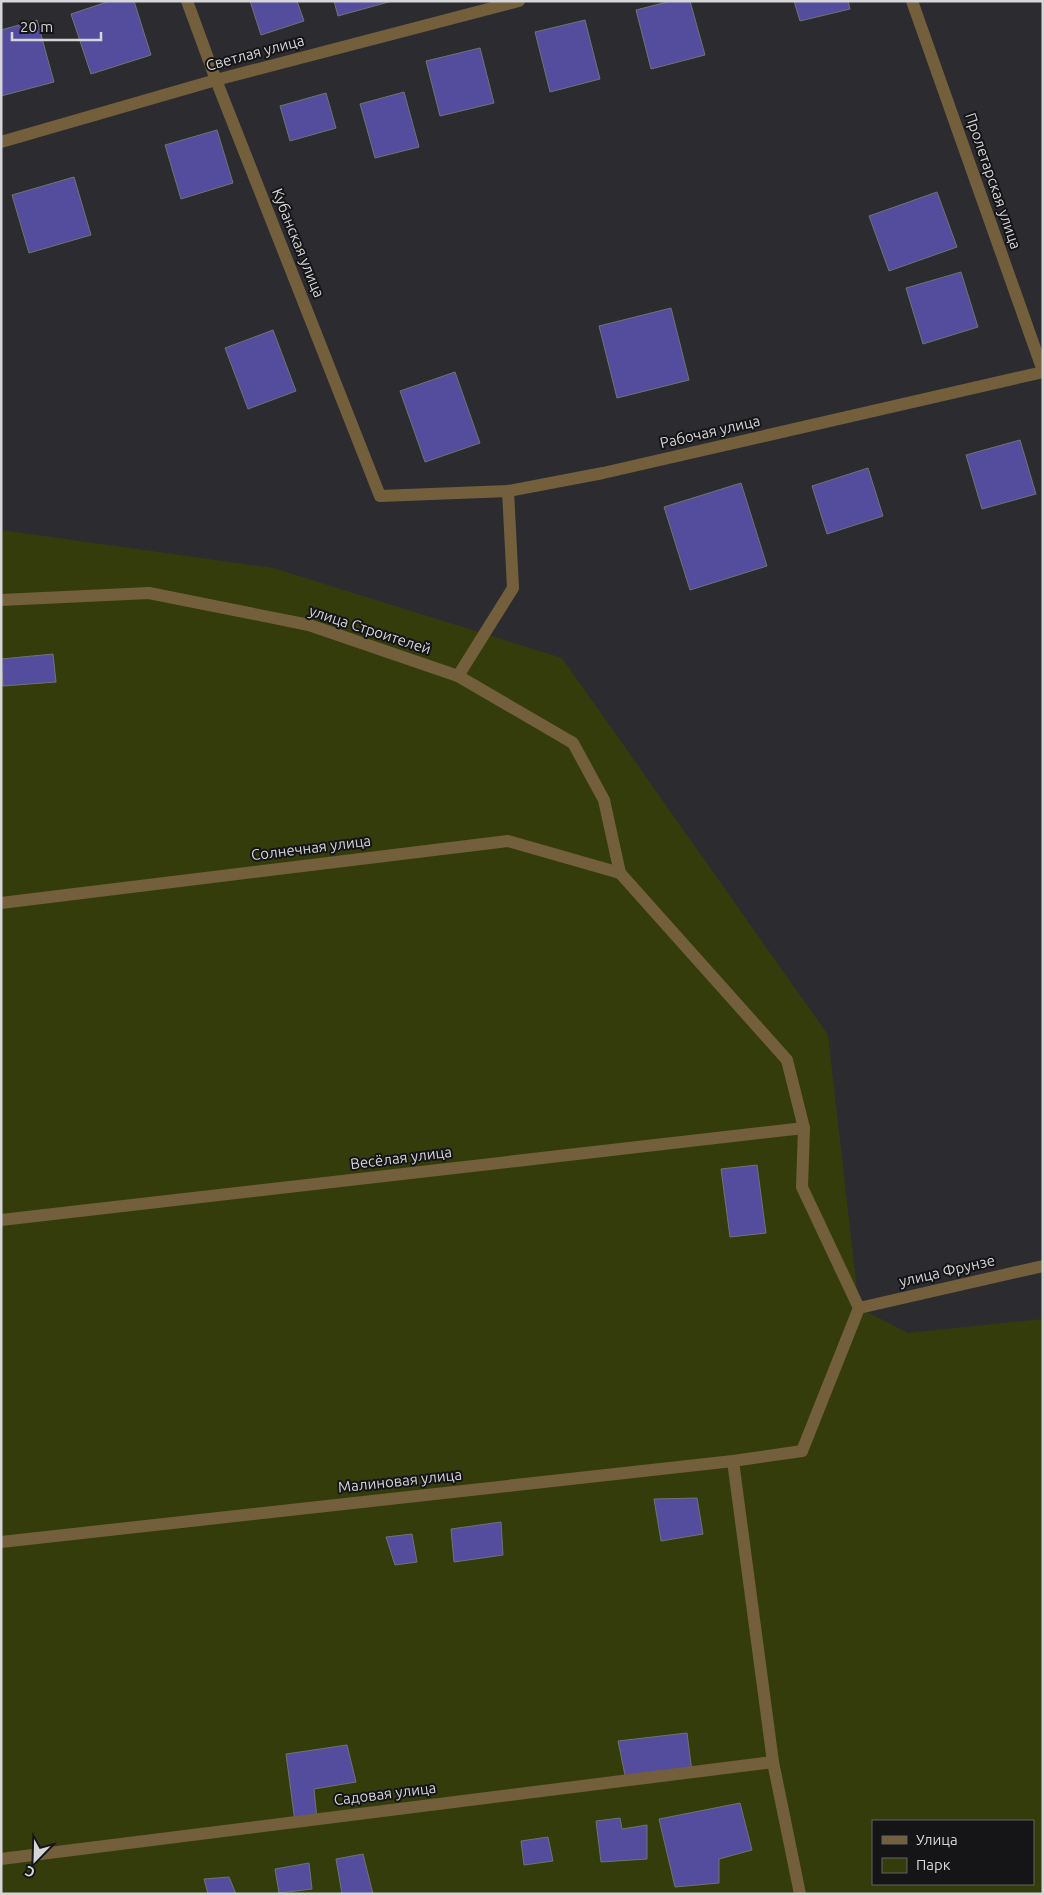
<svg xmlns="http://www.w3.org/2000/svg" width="1044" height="1895" font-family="Ubuntu,sans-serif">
  <rect width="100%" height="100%" fill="#2c2c30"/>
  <path fill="#353c0c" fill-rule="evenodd" d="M1,530L273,568L562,658L828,1035L859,1308L908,1333L1043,1319V1894H1ZM873,1821H1033V1884H873Z"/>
  <g fill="#544c9c" stroke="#717276">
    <path d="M110,1H134L151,55L91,74L71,14Z"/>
    <path d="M250,1H297L304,21L261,35Z"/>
    <path d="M334,1H392L338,16Z"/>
    <path d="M671,1H690L705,55L651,69L636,10Z"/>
    <path d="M794,1H848L850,9L800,21Z"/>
    <path d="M37,20L54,82L1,96V30Z"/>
    <path d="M585,20L600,79L550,92L535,32Z"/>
    <path d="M480,48L494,103L440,116L426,61Z"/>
    <path d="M404,92L419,147L375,158L360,104Z"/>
    <path d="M326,93L336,128L290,141L280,106Z"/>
    <path d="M217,130L233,183L181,199L165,145Z"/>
    <path d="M74,177L91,235L29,253L12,195Z"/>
    <path d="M937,192L957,247L889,271L869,216Z"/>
    <path d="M961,272L978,327L923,344L906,288Z"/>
    <path d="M671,308L689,380L617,398L599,326Z"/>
    <path d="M273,330L296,391L248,409L225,348Z"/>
    <path d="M455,372L480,443L425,462L400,391Z"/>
    <path d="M1020,440L1036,494L982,509L966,455Z"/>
    <path d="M868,468L883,516L827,534L812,486Z"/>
    <path d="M741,483L767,566L690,590L664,507Z"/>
    <path d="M53,654L56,682L3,686L1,659Z"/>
    <path d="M757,1165L766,1233L730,1237L721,1169Z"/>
    <path d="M697,1498L703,1534L661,1541L654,1499Z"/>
    <path d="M501,1522L503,1555L454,1562L451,1529Z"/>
    <path d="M412,1534L417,1562L395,1565L386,1537Z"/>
    <path d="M687,1733L692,1772L626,1780L618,1741Z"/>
    <path d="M347,1745L356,1782L314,1789L317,1819L295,1822L286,1754Z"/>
    <path d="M740,1803L752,1850L719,1859V1883L675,1887L659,1819Z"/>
    <path d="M620,1818L622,1829L647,1825V1859L601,1862L596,1821Z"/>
    <path d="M548,1837L553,1861L524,1865L521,1841Z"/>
    <path d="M363,1854L373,1894H342L336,1859Z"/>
    <path d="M309,1863L312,1889L279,1893L275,1869Z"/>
    <path d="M229,1877L236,1894H208L204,1879Z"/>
  </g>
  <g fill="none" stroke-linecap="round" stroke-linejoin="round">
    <g stroke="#735f3c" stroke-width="12">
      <path d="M458,676L513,588L508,491"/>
      <path d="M620,873L787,1060L804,1128L802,1187L859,1308L802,1451"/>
      <path d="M733,1461L773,1762L800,1894"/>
    </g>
    <g stroke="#735f3c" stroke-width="12">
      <path d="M187,1L216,80L380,496L508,491L603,473L1043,372"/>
      <path d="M912,1L1043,371"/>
      <path d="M1,142L216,80L519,1"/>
      <path d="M1,600L149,593L309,625L458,676L573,743L604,800L620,873L508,841L1,903"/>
      <path d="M1,1220L804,1128"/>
      <path d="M859,1308L1043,1266"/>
      <path d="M1,1542L733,1461L802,1451"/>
      <path d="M1,1859L773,1762"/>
    </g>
  </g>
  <g text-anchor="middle" stroke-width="4" stroke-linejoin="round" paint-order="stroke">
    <g font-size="15" fill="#d6d6d9" stroke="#151517">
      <text transform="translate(255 53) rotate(-15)" y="5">Светлая улица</text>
      <text transform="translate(993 181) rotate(71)" y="5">Пролетарская улица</text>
      <text transform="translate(298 243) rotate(68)" y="5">Кубанская улица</text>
      <text transform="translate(710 432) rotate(-13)" y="5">Рабочая улица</text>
      <text transform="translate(370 630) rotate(18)" y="5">улица Строителей</text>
      <text transform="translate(311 848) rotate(-7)" y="5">Солнечная улица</text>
      <text transform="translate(401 1158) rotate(-7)" y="5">Весёлая улица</text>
      <text transform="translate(947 1271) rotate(-13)" y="5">улица Фрунзе</text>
      <text transform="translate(400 1481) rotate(-6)" y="5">Малиновая улица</text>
      <text transform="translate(385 1794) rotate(-7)" y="5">Садовая улица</text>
    </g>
  </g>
  <rect width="1044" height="1895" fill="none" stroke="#d6d6d9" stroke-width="5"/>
  <rect x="872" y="1820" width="162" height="65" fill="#151517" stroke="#626265"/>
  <rect x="882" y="1836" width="25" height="8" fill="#735f3c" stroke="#626265"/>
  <text x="916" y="1845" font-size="15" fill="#d6d6d9">Улица</text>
  <rect x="882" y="1858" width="25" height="15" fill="#353c0c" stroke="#626265"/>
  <text x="916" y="1870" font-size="15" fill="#d6d6d9">Парк</text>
  <g transform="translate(35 1860) rotate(203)" stroke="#151517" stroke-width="4" paint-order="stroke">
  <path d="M0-4L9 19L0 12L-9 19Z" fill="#d6d6d9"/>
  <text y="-8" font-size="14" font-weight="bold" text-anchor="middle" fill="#d6d6d9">С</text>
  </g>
  <path d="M12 32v8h89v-8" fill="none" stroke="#d6d6d9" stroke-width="2.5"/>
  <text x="20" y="32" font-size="15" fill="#d6d6d9" stroke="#151517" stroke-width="4" paint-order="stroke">20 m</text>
</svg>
